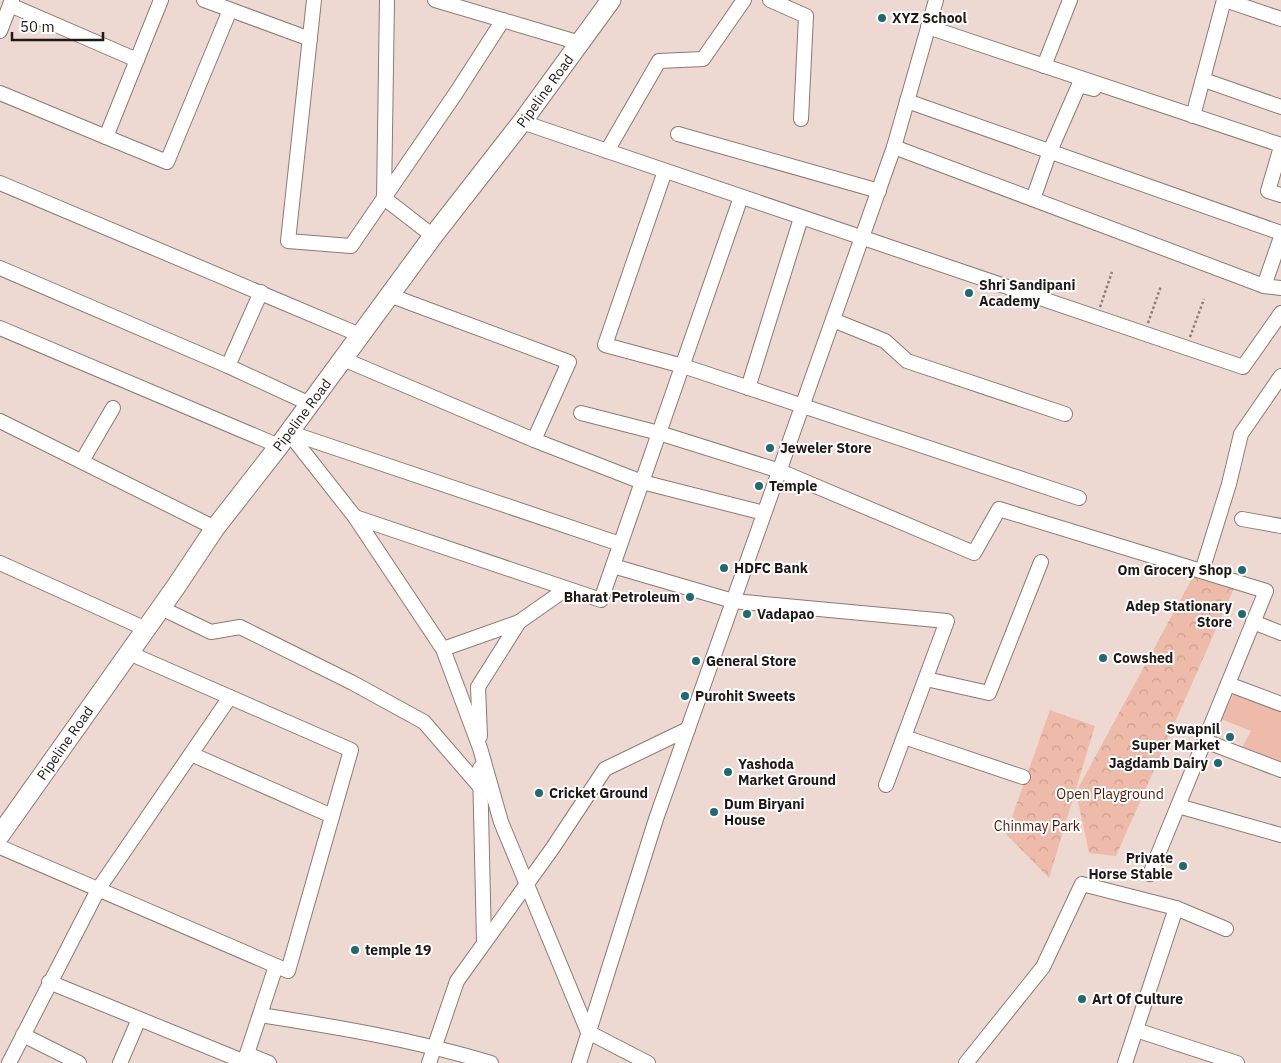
<svg xmlns="http://www.w3.org/2000/svg" width="1281" height="1063" font-family="'IBM Plex Sans',sans-serif">
  <defs>
    <pattern id="park-crowns" width="20" height="18" patternUnits="userSpaceOnUse" patternTransform="scale(1.25)"><rect width="20" height="18" fill="#eebaa9"/><path d="M2 6a3 3 0 1 1 6 0M12 15a3 3 0 1 1 6 0" fill="none" stroke="#cc9f91"/></pattern>
  </defs>
  <rect width="100%" height="100%" fill="#eed9d2"/>
  <path fill="#eebaa9" d="M1234,693L1281,710V764L1241,749L1251,731L1221,719Z"/>
  <g fill="url(#park-crowns)">
    <path d="M1195,573L1235,586L1116,856L1089,853L1076,792Z"/>
    <path d="M1050,710L1095,726L1049,878L1006,834Z"/>
  </g>
  <g fill="none" stroke-linecap="round" stroke-linejoin="round">
    <g stroke="#8d7a74" stroke-width="16">
      <g id="minor">
        <path d="M204,0L310,39"/>
        <path d="M314,0L288,241L351,246L456,93L503,20"/>
        <path d="M387,0L384,198L433,236"/>
        <path d="M435,0L580,43"/>
        <path d="M770,0L806,16L801,119"/>
        <path d="M1225,0L1281,19"/>
        <path d="M10,5L137,60"/>
        <path d="M928,27L1281,145"/>
        <path d="M0,31L12,0"/>
        <path d="M1044,66L1070,0"/>
        <path d="M1204,80L1281,107"/>
        <path d="M0,93L106,137L161,0"/>
        <path d="M907,101L1281,233"/>
        <path d="M1193,116L1224,0"/>
        <path d="M522,122L1243,367L1281,313"/>
        <path d="M678,134L879,191"/>
        <path d="M106,137L167,162L230,10"/>
        <path d="M894,147L1264,286"/>
        <path d="M1281,147L1268,191L1281,195"/>
        <path d="M607,151L659,61L703,59L744,0"/>
        <path d="M665,171L605,345L683,366L1079,498"/>
        <path d="M0,183L360,335"/>
        <path d="M1033,199L1050,151L1079,85L1094,89"/>
        <path d="M1281,237L1264,286L1281,288"/>
        <path d="M0,268L228,366L310,404"/>
        <path d="M389,295L569,362L534,440L642,482L764,513"/>
        <path d="M833,320L885,341L907,361L1065,414"/>
        <path d="M0,328L279,446"/>
        <path d="M343,359L534,440"/>
        <path d="M228,366L261,292"/>
        <path d="M748,388L801,218"/>
        <path d="M581,413L659,433L780,471L974,553L999,509L1266,591L1150,874"/>
        <path d="M0,421L215,528"/>
        <path d="M288,432L355,517L443,649L480,748L501,822L588,1032L648,1063"/>
        <path d="M288,432L620,544"/>
        <path d="M82,461L113,408"/>
        <path d="M355,517L601,600L741,197"/>
        <path d="M1242,519L1281,526"/>
        <path d="M0,563L146,629"/>
        <path d="M613,566L733,601L947,621L886,785"/>
        <path d="M1202,571L1229,484L1241,434L1281,376"/>
        <path d="M161,608L211,632L240,627L353,683L424,722L481,788"/>
        <path d="M1253,622L1281,633"/>
        <path d="M443,649L519,622"/>
        <path d="M926,679L989,693L1041,562"/>
        <path d="M1228,684L1281,704"/>
        <path d="M480,736L478,687L519,622L566,589"/>
        <path d="M904,737L1023,777"/>
        <path d="M1205,741L1281,770"/>
        <path d="M191,754L332,816"/>
        <path d="M480,768L484,942"/>
        <path d="M1178,806L1281,835"/>
        <path d="M0,847L288,971L351,750L129,653"/>
        <path d="M49,982L245,1062"/>
        <path d="M260,1015C338,1027 415,1040 491,1063"/>
        <path d="M1136,1030L1237,1063"/>
        <path d="M23,1035L79,1063"/>
        <path d="M247,1054L269,1063"/>
        <path d="M9,1063L99,888L230,697"/>
        <path d="M120,1063L139,1019"/>
        <path d="M244,1063L276,966"/>
        <path d="M429,1063L457,981L552,849L605,769L688,729"/>
        <path d="M579,1063L656,819L894,147L936,0"/>
        <path d="M966,1063L1043,967L1082,884L1176,908L1226,929"/>
        <path d="M1125,1063L1176,908"/>
      </g>
    </g>
    <g stroke="#8d7a74" stroke-width="21">
      <path id="secondary" d="M0,835L175,588L215,528L279,446L433,236L522,122L611,0"/>
    </g>
    <g stroke="#8b7d78" stroke-width="2.5" stroke-dasharray="2.5 2.5" stroke-linecap="butt">
      <path d="M1100,307L1112,272"/>
      <path d="M1148,323L1161,286"/>
      <path d="M1190,337L1204,299"/>
    </g>
    <use href="#minor" stroke="#fff" stroke-width="14"/>
    <use href="#secondary" stroke="#fff" stroke-width="19"/>
  </g>
  <g fill="#1e6a70" stroke="#fff" stroke-width="2">
    <circle cx="882" cy="18" r="5"/>
    <circle cx="969" cy="293" r="5"/>
    <circle cx="770" cy="448" r="5"/>
    <circle cx="759" cy="486" r="5"/>
    <circle cx="724" cy="568" r="5"/>
    <circle cx="1242" cy="570" r="5"/>
    <circle cx="690" cy="597" r="5"/>
    <circle cx="747" cy="614" r="5"/>
    <circle cx="1242" cy="614" r="5"/>
    <circle cx="1103" cy="658" r="5"/>
    <circle cx="696" cy="661" r="5"/>
    <circle cx="685" cy="696" r="5"/>
    <circle cx="1230" cy="737" r="5"/>
    <circle cx="1218" cy="763" r="5"/>
    <circle cx="728" cy="772" r="5"/>
    <circle cx="539" cy="793" r="5"/>
    <circle cx="714" cy="812" r="5"/>
    <circle cx="1183" cy="866" r="5"/>
    <circle cx="355" cy="950" r="5"/>
    <circle cx="1082" cy="999" r="5"/>
  </g>
  <g text-anchor="middle" stroke-width="4" stroke-linejoin="round" paint-order="stroke">
    <g font-size="14" font-weight="bold" fill="#1f1816" stroke="#fff" text-anchor="start">
      <text x="892" y="23">XYZ School</text>
      <text x="979" y="290">Shri Sandipani<tspan x="979" dy="16">Academy</tspan></text>
      <text x="780" y="453">Jeweler Store</text>
      <text x="769" y="491">Temple</text>
      <text x="734" y="573">HDFC Bank</text>
      <text x="1232" y="575" text-anchor="end">Om Grocery Shop</text>
      <text x="680" y="602" text-anchor="end">Bharat Petroleum</text>
      <text x="1232" y="611" text-anchor="end">Adep Stationary<tspan x="1232" dy="16">Store</tspan></text>
      <text x="757" y="619">Vadapao</text>
      <text x="1113" y="663">Cowshed</text>
      <text x="706" y="666">General Store</text>
      <text x="695" y="701">Purohit Sweets</text>
      <text x="1220" y="734" text-anchor="end">Swapnil<tspan x="1220" dy="16">Super Market</tspan></text>
      <text x="1208" y="768" text-anchor="end">Jagdamb Dairy</text>
      <text x="738" y="769">Yashoda<tspan x="738" dy="16">Market Ground</tspan></text>
      <text x="549" y="798">Cricket Ground</text>
      <text x="724" y="809">Dum Biryani<tspan x="724" dy="16">House</tspan></text>
      <text x="1173" y="863" text-anchor="end">Private<tspan x="1173" dy="16">Horse Stable</tspan></text>
      <text x="365" y="955">temple 19</text>
      <text x="1092" y="1004">Art Of Culture</text>
    </g>
    <g font-size="14" fill="#1f1816" stroke="#fff">
      <text transform="translate(545 91) rotate(-54)" y="5">Pipeline Road</text>
      <text transform="translate(302 415) rotate(-53)" y="5">Pipeline Road</text>
      <text transform="translate(65 743) rotate(-55)" y="5">Pipeline Road</text>
    </g>
    <g font-size="14" fill="#4d1907" stroke="#fff">
      <text x="1110" y="799">Open Playground</text>
      <text x="1037" y="831">Chinmay Park</text>
    </g>
  </g>
  <path d="M12 32v8h91v-8" fill="none" stroke="#1f1816" stroke-width="2.5"/>
  <text x="20" y="32" font-size="15" fill="#1f1816" stroke="#ffffff" stroke-width="4" paint-order="stroke">50 m</text>
</svg>
